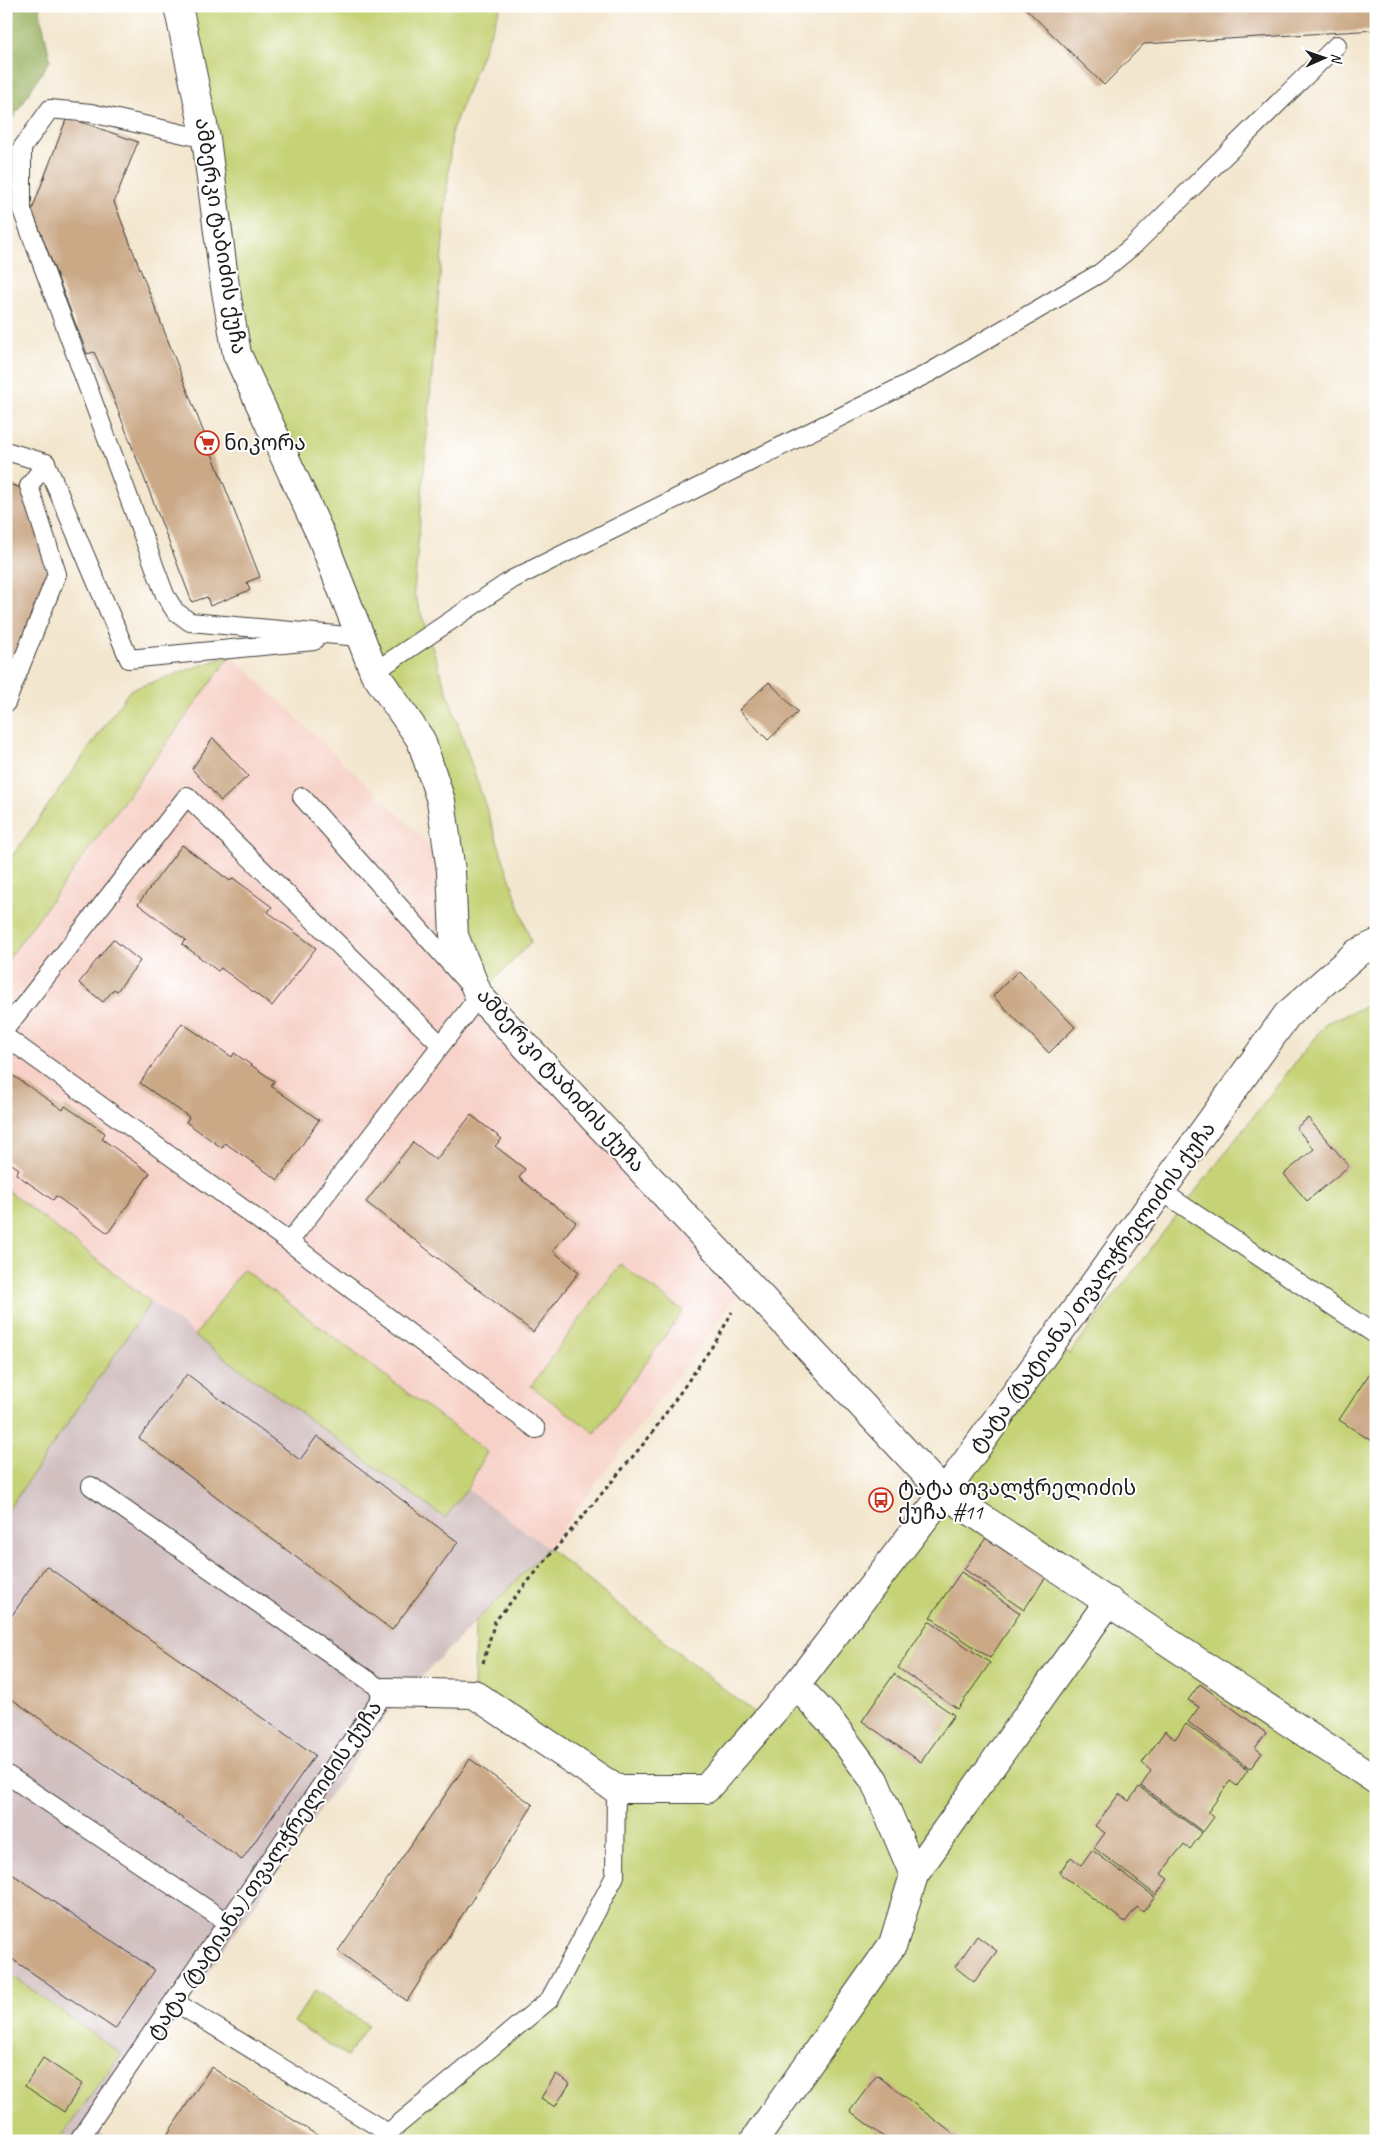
<svg xmlns="http://www.w3.org/2000/svg" width="1382" height="2147" font-family="Caveat,'Noto Sans Georgian',sans-serif">
  <rect width="100%" height="100%" fill="#fff"/>
  <filter id="ink" filterUnits="userSpaceOnUse"><feTurbulence type="fractalNoise" baseFrequency=".02" numOctaves="2"/><feDisplacementMap in="SourceGraphic" scale="10" xChannelSelector="R" yChannelSelector="G"/><feConvolveMatrix kernelMatrix="1 2 1 2 8 2 1 2 1" color-interpolation-filters="sRGB"/></filter>
  <filter id="wash" filterUnits="userSpaceOnUse"><feTurbulence type="fractalNoise" baseFrequency=".0096" numOctaves="4" result="noise"/><feDisplacementMap in="SourceGraphic" scale="20" xChannelSelector="R" yChannelSelector="G"/><feGaussianBlur stdDeviation="1.12" result="paint"/><feColorMatrix in="noise" values="0 0 0 0 0 0 0 0 0 0 0 0 0 0 0 0 0 1.4 0 .05"/><feComposite in="paint" operator="in"/></filter>
  <g filter="url(#wash)">
    <rect width="100%" height="100%" fill="#f3e6ce"/>
    <path fill="#f7d1c7" d="M231,655L531,942L479,996L747,1283L548,1548L467,1489L487,1453L243,1270L195,1336L6,1189V962Z"/>
    <path fill="#d2bfc0" d="M151,1302L444,1518L467,1489L548,1548L390,1709L98,2132L112,2141H58L121,2054L6,1971V1513Z"/>
    <g fill="#c5d274" stroke="#707748">
      <path d="M185,6H501L452,130L414,593L531,942L479,996L441,801L374,672L244,353Z"/>
      <path d="M231,655L6,962V865L130,690Z"/>
      <path d="M1376,1002V2141H383L388,2133L550,1999L615,1876L616,1789L474,1694L475,1622L548,1548L764,1721L1053,1342L1069,1354L1326,1023Z"/>
      <path d="M6,1189L151,1302L6,1513Z"/>
      <path d="M620,1264L683,1311L595,1433L531,1386Z"/>
      <path d="M243,1269L487,1452L467,1489L445,1518L195,1336Z"/>
      <path d="M6,1971L121,2054L58,2141H6Z"/>
      <path d="M315,1990L368,2025L347,2056L294,2022Z"/>
    </g>
    <path fill="#9cb466" stroke="#5c6841" d="M6,6H39L50,60L7,127L6,165Z"/>
    <g id="blocks">
      <g fill="#cba987">
        <path d="M1023,6H1376V30L1144,44L1104,85Z"/>
        <path d="M67,117L138,142L114,202L260,577L247,582L250,590L210,606L207,597L192,602L104,374L94,352L87,354L32,210Z"/>
        <path d="M6,483L24,489L51,570L6,686Z"/>
        <path d="M769,682L798,712L768,740L739,710Z"/>
        <path d="M213,738L248,776L221,801L192,769Z"/>
        <path d="M182,845L230,881L233,878L272,907L268,912L316,948L272,1006L221,968L218,971L182,944L186,940L138,904Z"/>
        <path d="M113,939L140,961L117,991L114,989L103,1002L79,983Z"/>
        <path d="M1019,970L1075,1027L1049,1053L993,996Z"/>
        <path d="M182,1023L232,1057L234,1053L274,1081L271,1086L319,1120L278,1180L225,1143L222,1148L186,1122L189,1117L140,1083Z"/>
        <path d="M12,1075L63,1110L65,1106L105,1133L102,1139L150,1173L108,1233L56,1196L53,1200L16,1174L19,1169L6,1160V1084Z"/>
        <path d="M471,1115L502,1139L495,1146L525,1169L519,1178L576,1222L553,1251L579,1272L533,1332L366,1202L413,1142L436,1160Z"/>
        <path d="M1308,1118L1349,1166L1307,1201L1284,1174L1314,1149L1296,1128Z"/>
        <path d="M1371,1371L1376,1374V1444L1339,1420Z"/>
        <path d="M187,1374L300,1460L317,1436L458,1542L392,1630L139,1438Z"/>
        <path d="M988,1535L1047,1575L1024,1610L964,1569Z"/>
        <path d="M46,1566L315,1755L242,1860L6,1695V1624Z"/>
        <path d="M961,1572L1020,1613L990,1658L930,1617Z"/>
        <path d="M929,1621L990,1663L958,1709L898,1668Z"/>
        <path d="M894,1674L954,1715L921,1762L862,1721Z"/>
        <path d="M1200,1684L1266,1733L1255,1748L1262,1753L1250,1769L1188,1722L1199,1707L1188,1700Z"/>
        <path d="M1186,1724L1248,1770L1237,1786L1230,1781L1208,1812L1214,1817L1203,1832L1141,1786L1151,1771L1142,1763L1165,1731L1175,1739Z"/>
        <path d="M470,1759L533,1805L407,2001L338,1951Z"/>
        <path d="M1139,1787L1202,1833L1190,1849L1184,1844L1172,1859L1161,1874L1168,1879L1156,1895L1094,1848L1105,1833L1095,1826L1119,1794L1129,1801Z"/>
        <path d="M1092,1850L1155,1897L1143,1912L1137,1907L1125,1922L1059,1873L1071,1857L1081,1865Z"/>
        <path d="M6,1870L155,1970L115,2029L6,1955Z"/>
        <path d="M977,1936L997,1951L974,1982L955,1967Z"/>
        <path d="M43,2058L82,2084L64,2112L25,2086Z"/>
        <path d="M211,2067L326,2141H176L167,2135Z"/>
        <path d="M556,2074L570,2083L555,2107L541,2098Z"/>
        <path d="M877,2075L962,2141H889L850,2111Z"/>
      </g>
    </g>
  </g>
  <g filter="url(#ink)">
    <use href="#blocks" fill-opacity="0" stroke="#3c3a37" stroke-width="1"/>
    <g fill="none" stroke-linecap="round" stroke-linejoin="round">
      <g stroke="#3c3a37" stroke-width="20">
        <g id="lane">
          <path d="M206,139L91,113L50,109L22,148V210L165,595L175,611L190,622L359,637"/>
          <path d="M6,451L46,463"/>
          <path d="M46,463L129,659L314,641"/>
          <path d="M374,672L513,579L929,373L1100,273L1134,245L1337,45"/>
          <path d="M6,703L57,574L29,486L46,463"/>
          <path d="M6,1028L187,796L441,1045"/>
          <path d="M6,1037L289,1242L479,996L302,797"/>
          <path d="M1161,1191L1376,1335"/>
          <path d="M289,1242L536,1429"/>
          <path d="M6,1774L228,1923"/>
          <path d="M175,2002L388,2133L550,1999L615,1876L616,1789"/>
          <path d="M78,2141L385,1692L91,1486"/>
        </g>
      </g>
      <g stroke="#3c3a37" stroke-width="30">
        <g id="street">
          <path d="M178,6L206,139L225,286L237,354L322,538L374,672L421,740L441,801L451,871L454,936L479,996L944,1493L1376,1780"/>
          <path d="M385,1692L474,1694L616,1789H706L796,1685L944,1493L1287,1015L1357,953L1376,944"/>
          <path d="M914,1875L1109,1601"/>
          <path d="M754,2141L893,1944L914,1875L874,1780L830,1721L796,1685"/>
        </g>
      </g>
      <path stroke="#3c3a37" stroke-width="3" stroke-dasharray="4 4" stroke-linecap="butt" d="M483,1663L495,1621L650,1436L718,1338L732,1312"/>
      <use href="#lane" stroke="#fff" stroke-width="18"/>
      <use href="#street" stroke="#fff" stroke-width="28"/>
    </g>
  </g>
  <defs>
    <g id="supermarket-ring" transform="scale(1.25)"><circle r="9.5" fill="#fff" stroke="#c8321e" stroke-width="1.5"/><path d="M-6-5.5h2.5l.6 2H6L4.5 2H-2.5L-4.4-4H-6ZM-1.5 3.2a1.3 1.3 0 1 0 .1 0ZM3 3.2a1.3 1.3 0 1 0 .1 0Z" fill="#c8321e"/></g>
    <g id="bus-ring" transform="scale(1.25)"><circle r="9.5" fill="#fff" stroke="#c8321e" stroke-width="1.5"/><path d="M-5-6H5V4H4V6H2V4H-2V6H-4V4H-5ZM-3.5-4V0h7V-4ZM-3.5 1.2v1.5H-2V1.2ZM2 1.2v1.5H3.5V1.2Z" fill="#c8321e"/></g>
  </defs>
  <g fill-rule="evenodd">
    <use href="#supermarket-ring" x="207" y="443"/>
    <use href="#bus-ring" x="881" y="1500"/>
  </g>
  <g text-anchor="middle" stroke-width="4" stroke-linejoin="round" paint-order="stroke">
    <g font-size="21" fill="#1c1c1c" stroke="#fff">
      <text transform="translate(221 236) rotate(81)" y="7">ამბერკი ტაბიძის ქუჩა</text>
      <text transform="translate(561 1080) rotate(48)" y="7">ამბერკი ტაბიძის ქუჩა</text>
      <text transform="translate(1092 1287) rotate(-54)" y="7">ტატა (ტატიანა) თვალჭრელიძის ქუჩა</text>
      <text transform="translate(264 1870) rotate(-56)" y="7">ტატა (ტატიანა) თვალჭრელიძის ქუჩა</text>
    </g>
    <g font-size="21" fill="#1c1c1c" stroke="#fff" text-anchor="start">
      <text x="224" y="450">ნიკორა</text>
      <text x="898" y="1495">ტატა თვალჭრელიძის<tspan x="898" dy="24">ქუჩა #11</tspan></text>
    </g>
  </g>
  <rect width="1382" height="2147" fill="none" stroke="#fff" stroke-width="25"/>
  <g transform="translate(1324 58) rotate(88)" stroke="#ffffff" stroke-width="4" paint-order="stroke">
  <path d="M0-4L9 19L0 12L-9 19Z" fill="#1c1c1c"/>
  <text y="-8" font-size="14" font-weight="bold" text-anchor="middle" fill="#1c1c1c">N</text>
  </g>
</svg>
